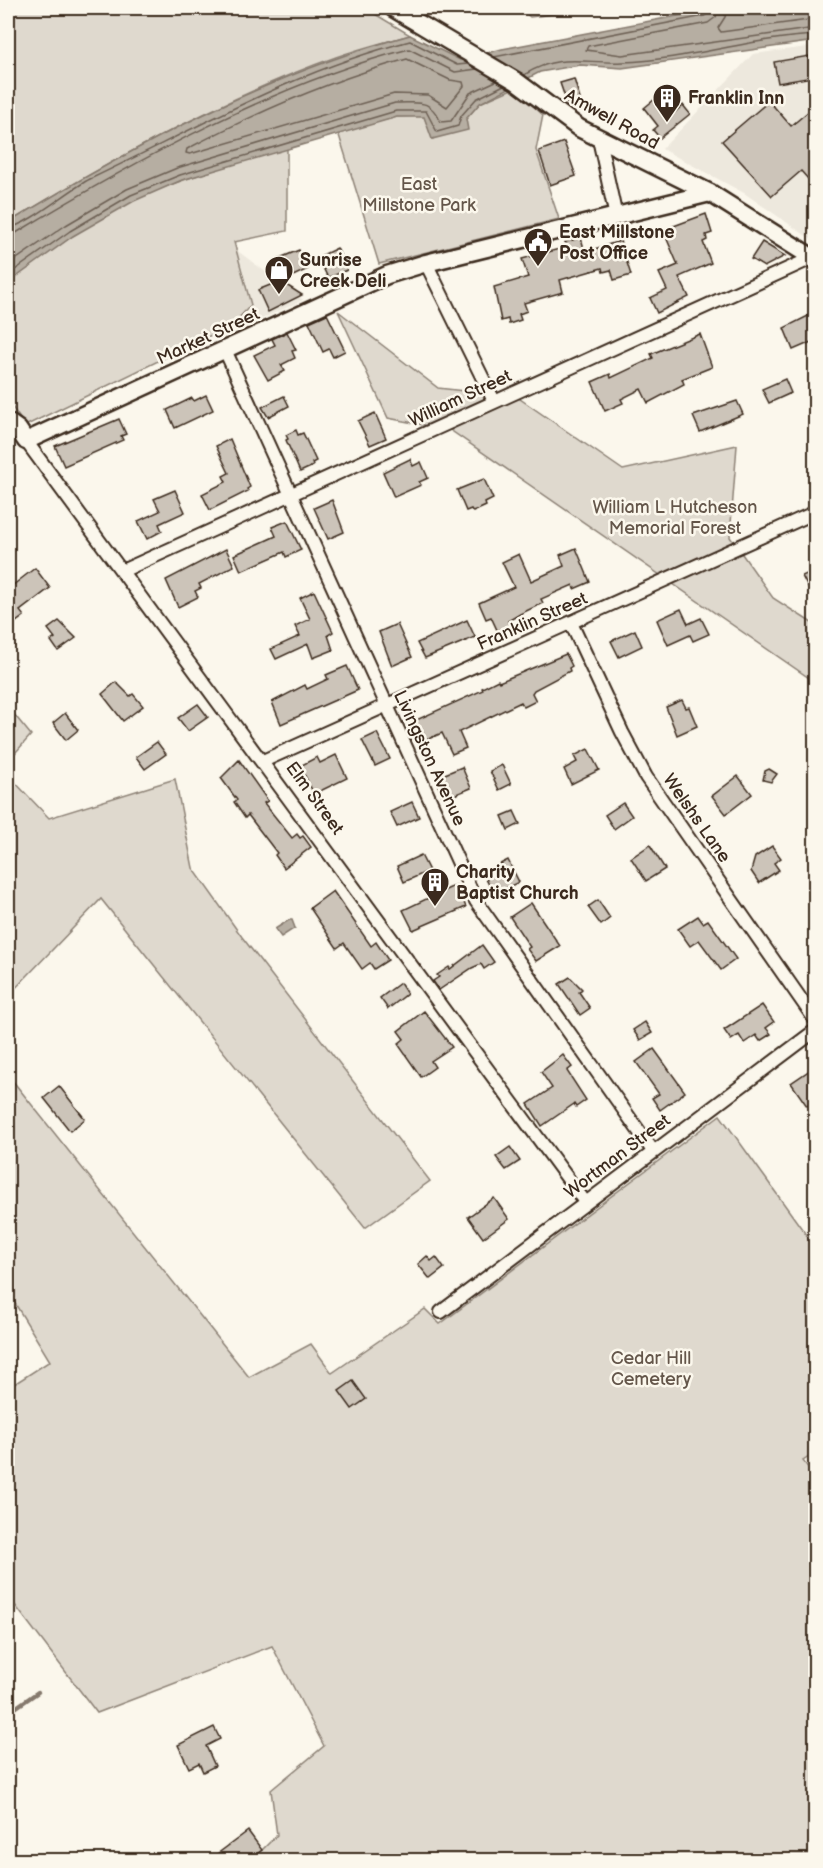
<svg xmlns="http://www.w3.org/2000/svg" width="823" height="1868" font-family="'Balsamiq Sans',sans-serif">
  <rect width="100%" height="100%" fill="#fbf7ec"/>
  <filter id="ink" filterUnits="userSpaceOnUse"><feTurbulence type="fractalNoise" baseFrequency=".0167" numOctaves="2"/><feDisplacementMap in="SourceGraphic" scale="12" xChannelSelector="R" yChannelSelector="G"/><feConvolveMatrix kernelMatrix="1 2 1 2 8 2 1 2 1" color-interpolation-filters="sRGB"/></filter>
  <g filter="url(#ink)">
    <g fill="#ede8dd">
      <path d="M815,46V242L744,193L662,149L753,54Z"/>
      <path d="M231,246L303,300L257,321Z"/>
    </g>
    <g fill="#dfd9ce" stroke="#8d8276" stroke-width="1.5">
      <path d="M8,8H365L410,35C386,42 360,48 336,57C224,97 109,161 8,223Z"/>
      <path d="M520,8H600L530,17Z"/>
      <path d="M514,88L543,115L536,150L559,219L379,264L338,132L397,117L424,116L433,139L466,119L480,103Z"/>
      <path d="M287,148V231L234,242L251,305L232,325L25,426L8,401V283C47,252 90,222 135,200C183,177 236,164 287,148Z"/>
      <path d="M338,311L438,388L517,397L623,470L737,445L730,537L773,598L815,625V682L450,430L388,418Z"/>
      <path d="M8,707L31,735L8,761Z"/>
      <path d="M8,775L49,818L175,779L193,868L242,937L430,1181L365,1228L101,899L8,996Z"/>
      <path d="M8,1075L249,1377L311,1344L332,1373L425,1309L440,1324L720,1115L815,1247V1453L803,1461L816,1478L815,1860H252L277,1835L271,1790L324,1746L272,1646L97,1713L8,1596V1388L50,1361L8,1292Z"/>
    </g>
    <g fill="#b6aea2" stroke="#85796d" stroke-width="1.5">
      <path d="M719,8H815V41L622,68L580,65L540,72L480,103L466,119L468,130L432,139L424,117H397L182,180L134,201L73,236L8,283V223C134,146 268,74 410,35L460,60L502,49Z"/>
      <path d="M289,920H292L295,928L281,937L275,929Z"/>
    </g>
    <g fill="none" stroke-linecap="round" stroke-linejoin="round">
      <g stroke="#6c5f53" stroke-width="1.5">
        <path d="M718,8L716,17L708,23L588,46L586,50L622,55L816,28"/>
        <path d="M727,8L725,17L718,28L721,32L816,19"/>
        <path d="M494,57L704,16L709,13L710,8"/>
        <path d="M407,59L450,80L463,82L464,86L447,107L428,95L394,94L190,154L186,153L187,149C257,112 331,80 407,59Z"/>
        <path d="M524,75C561,52 584,64 623,62C687,60 751,38 816,35"/>
        <path d="M8,228C27,226 70,189 90,179C195,129 296,70 410,41L457,65L468,64"/>
        <path d="M8,235L16,233C133,162 275,83 409,49L455,72L477,69"/>
        <path d="M8,265L66,225L127,189L177,168L395,103C420,103 429,98 441,122L451,121L470,93L496,81"/>
        <path d="M8,275L70,231L131,195L180,175L396,111H426L437,132L458,126L461,116L476,99L504,85"/>
      </g>
      <path stroke="#85796d" stroke-width="4.5" d="M8,1713L38,1692"/>
    </g>
    <g fill="#ccc4b9" stroke="#3b2a1e" stroke-width="1.5">
      <path d="M809,56L813,77L778,83L774,62Z"/>
      <path d="M574,79L580,99L567,103L560,83Z"/>
      <path d="M661,94L675,112L683,105L690,114L660,138L653,130L658,126L644,108Z"/>
      <path d="M769,101L791,126L816,105V188L801,171L772,196L722,141Z"/>
      <path d="M564,142L576,176L550,185L539,151Z"/>
      <path d="M706,214L712,233L706,235L707,240L703,242L711,263L679,277L689,297L657,313L650,298L667,290L659,273L678,265L663,230Z"/>
      <path d="M581,238L585,252L620,241L631,275L614,280L611,270L603,272L602,268L560,280L563,292L524,303L527,311L519,314L521,320L509,324L508,319L501,321L494,287L528,277L522,259L567,247L565,242Z"/>
      <path d="M762,242L785,256L764,267L751,259Z"/>
      <path d="M337,248L347,270L328,278L318,257Z"/>
      <path d="M299,250L308,269L289,278L280,258Z"/>
      <path d="M280,281L302,295L268,312L258,290Z"/>
      <path d="M816,312V340L793,350L784,328Z"/>
      <path d="M327,314L345,351L333,357L329,349L323,352L309,322Z"/>
      <path d="M287,332L296,350L292,351L295,358L281,365L285,371L268,380L254,355L275,345L272,339Z"/>
      <path d="M700,334L712,367L682,379L684,384L648,403L641,389L621,399L623,403L605,411L592,382L610,374L611,378L653,358L651,354Z"/>
      <path d="M785,379L791,393L769,403L762,389Z"/>
      <path d="M206,395L213,410L175,428L167,410L192,398L194,401Z"/>
      <path d="M284,396L289,406L268,417L262,407Z"/>
      <path d="M737,401L743,414L700,432L693,416Z"/>
      <path d="M375,413L386,438L370,445L358,421Z"/>
      <path d="M119,419L126,434L121,436L123,440L64,466L55,446Z"/>
      <path d="M296,430L298,435L303,433L316,461L312,463L313,466L300,472L286,440L288,439L286,435Z"/>
      <path d="M230,439L250,487L247,489L248,491L210,510L202,494L226,482L223,476L229,473L216,446Z"/>
      <path d="M410,459L413,466L421,462L428,478L419,482L421,485L394,497L383,472Z"/>
      <path d="M484,479L493,499L485,503L486,506L473,512L471,509L466,511L457,490Z"/>
      <path d="M175,490L185,512L159,524L162,531L147,539L138,521L160,511L154,499Z"/>
      <path d="M332,500L344,532L328,539L314,508Z"/>
      <path d="M287,521L301,550L286,557L284,552L241,571L234,555L276,536L272,527Z"/>
      <path d="M576,548L590,582L574,589L573,585L541,599L543,603L520,614L508,621L511,626L498,632L491,617L486,619L479,603L514,587L502,562L519,554L531,581L564,566L560,555Z"/>
      <path d="M226,549L234,566L199,584L201,588L195,591L198,597L178,607L166,580Z"/>
      <path d="M35,568L50,588L20,611L24,616L8,628V589Z"/>
      <path d="M816,570V603L802,576Z"/>
      <path d="M314,591L333,632L328,635L333,650L313,658L308,644L276,659L271,649L300,636L295,626L310,619L300,598Z"/>
      <path d="M681,609L688,624L701,618L709,634L693,641L690,635L668,645L657,620Z"/>
      <path d="M467,620L475,637L425,658L417,643Z"/>
      <path d="M59,621L76,638L58,651L51,641L55,638L48,629Z"/>
      <path d="M397,624L412,657L392,666L379,632Z"/>
      <path d="M635,630L642,646L619,657L611,641Z"/>
      <path d="M566,654L572,666L569,668L570,671L534,690L532,693L536,701L524,707L521,702L459,732L466,748L452,754L442,733L426,740L422,732L420,733L414,721L483,690L482,688L498,680L499,682Z"/>
      <path d="M347,666L358,690L281,724L272,702L305,685L307,689L328,679L326,675Z"/>
      <path d="M116,682L130,696L133,694L143,706L123,721L102,694Z"/>
      <path d="M682,700L686,708L689,707L697,726L677,735L666,707Z"/>
      <path d="M198,704L208,717L188,731L178,718Z"/>
      <path d="M65,713L78,730L66,740L53,723Z"/>
      <path d="M377,733L390,759L375,766L362,740Z"/>
      <path d="M157,742L166,754L145,769L136,757Z"/>
      <path d="M588,749L599,770L571,784L564,769L577,762L574,756Z"/>
      <path d="M336,755L347,778L314,794L300,766L317,757L320,763Z"/>
      <path d="M239,760L268,801L264,803L292,838L297,834L300,838L303,836L311,847L284,868L275,855L277,853L248,815L245,818L234,802L237,800L221,778Z"/>
      <path d="M502,765L511,784L499,790L490,771Z"/>
      <path d="M462,767L471,788L449,797L448,795L443,797L437,783L442,781L440,776Z"/>
      <path d="M769,769L777,774L771,782L763,780L765,771Z"/>
      <path d="M738,776L752,794L726,814L712,796Z"/>
      <path d="M412,802L419,817L397,827L390,812Z"/>
      <path d="M623,803L632,816L614,829L605,815Z"/>
      <path d="M514,811L520,824L508,830L502,816Z"/>
      <path d="M650,845L665,869L646,881L631,858Z"/>
      <path d="M772,846L781,858L774,863L779,870L759,883L751,871L755,857Z"/>
      <path d="M421,855L429,871L404,882L397,866Z"/>
      <path d="M508,860L519,882L494,894L486,879L497,874L494,867Z"/>
      <path d="M456,885L466,907L413,930L403,910Z"/>
      <path d="M333,891L371,946L376,942L388,960L374,969L370,963L362,969L344,943L337,948L310,908Z"/>
      <path d="M598,900L610,918L601,925L588,907Z"/>
      <path d="M531,903L560,946L536,961L527,949L530,947L510,917Z"/>
      <path d="M698,916L703,923L708,920L736,959L721,970L699,940L690,946L678,929Z"/>
      <path d="M482,945L494,962L484,969L481,964L472,968L439,990L433,981L439,977L437,975L449,967L450,969Z"/>
      <path d="M570,977L582,989L579,992L590,1008L580,1015L559,984Z"/>
      <path d="M400,983L407,994L388,1009L380,998Z"/>
      <path d="M762,1005L774,1022L766,1028L771,1034L760,1041L756,1035L744,1043L739,1035L731,1040L724,1030Z"/>
      <path d="M424,1011L452,1047L431,1061L435,1067L421,1077L398,1044L404,1039L398,1031Z"/>
      <path d="M645,1022L652,1033L640,1040L633,1030Z"/>
      <path d="M654,1049L685,1092L660,1110L652,1098L659,1094L636,1062Z"/>
      <path d="M563,1055L572,1067L567,1071L586,1100L576,1107L574,1104L542,1126L528,1104L552,1088L541,1072Z"/>
      <path d="M816,1066V1100L807,1106L791,1083Z"/>
      <path d="M59,1086L85,1119L70,1131L44,1098Z"/>
      <path d="M510,1147L520,1161L506,1170L496,1157Z"/>
      <path d="M494,1198L509,1219L483,1238L468,1217Z"/>
      <path d="M427,1256L431,1261L436,1257L444,1268L430,1279L418,1264Z"/>
      <path d="M353,1381L366,1399L352,1409L339,1391Z"/>
      <path d="M214,1727L220,1739L206,1746L215,1766L203,1772L199,1763L189,1768L178,1745Z"/>
      <path d="M248,1831L262,1850L249,1860H209Z"/>
    </g>
    <g fill="none" stroke-linecap="round" stroke-linejoin="round">
      <g stroke="#3b2a1e" stroke-width="16">
        <g id="street">
          <path d="M599,139L616,217"/>
          <path d="M426,263L494,401"/>
          <path d="M225,350L476,901L653,1151"/>
          <path d="M26,441L585,1202"/>
          <path d="M122,571L812,258"/>
          <path d="M571,623L622,732L646,777L816,1021"/>
          <path d="M263,761L816,512"/>
          <path d="M441,1312L816,1030"/>
        </g>
      </g>
      <g stroke="#3b2a1e" stroke-width="21">
        <g id="secondary">
          <path d="M393,8L516,81L579,128L710,193L816,260"/>
          <path d="M8,422L18,429L26,441L387,275L426,263L710,193"/>
        </g>
      </g>
      <use href="#street" stroke="#fbf7ec" stroke-width="12"/>
      <use href="#secondary" stroke="#fbf7ec" stroke-width="16"/>
    </g>
  </g>
  <defs>
    <g id="building-pin" transform="scale(1.5)"><path d="M0 17L-7.5 6A9.5 9.5 0 1 1 7.5 6Z" fill="#3b2a1e" stroke="#fbf7ec"/><path d="M-4-6H4V6H1V3H-1V6H-4ZM-2.5-4.3h1.7v1.8h-1.7ZM.8-4.3h1.7v1.8H.8ZM-2.5-1h1.7V.8h-1.7ZM.8-1h1.7V.8H.8Z" fill="#fff"/></g>
    <g id="civic-pin" transform="scale(1.5)"><path d="M0 17L-7.5 6A9.5 9.5 0 1 1 7.5 6Z" fill="#3b2a1e" stroke="#fbf7ec"/><path d="M-.6-6.5H3V-4.5H.6V-3L4-1V1h2V6H-6V1h2V-1L-.6-3ZM-1.2 2.5V6h2.4V2.5Z" fill="#fff"/></g>
    <g id="shop-pin" transform="scale(1.5)"><path d="M0 17L-7.5 6A9.5 9.5 0 1 1 7.5 6Z" fill="#3b2a1e" stroke="#fbf7ec"/><path d="M-5-2.5h2.3a2.7 3.5 0 0 1 5.4 0H5L5.5 6h-11ZM-1.5-2.5h3a1.5 2.3 0 0 0-3 0Z" fill="#fff"/></g>
  </defs>
  <g fill-rule="evenodd">
    <use href="#building-pin" x="667" y="98"/>
    <use href="#civic-pin" x="538" y="242"/>
    <use href="#shop-pin" x="279" y="270"/>
    <use href="#building-pin" x="435" y="882"/>
  </g>
  <g text-anchor="middle" stroke-width="5" stroke-linejoin="round" paint-order="stroke">
    <g font-size="18" font-weight="bold" fill="#3b2a1e" stroke="#fbf7ec" text-anchor="start">
      <text x="688" y="104">Franklin Inn</text>
      <text x="559" y="238">East Millstone<tspan x="559" dy="21">Post Office</tspan></text>
      <text x="300" y="266">Sunrise<tspan x="300" dy="21">Creek Deli</tspan></text>
      <text x="456" y="878">Charity<tspan x="456" dy="21">Baptist Church</tspan></text>
    </g>
    <g font-size="18" fill="#3b2a1e" stroke="#fbf7ec">
      <text transform="translate(612 119) rotate(29)" y="6">Amwell Road</text>
      <text transform="translate(208 336) rotate(-25)" y="6">Market Street</text>
      <text transform="translate(460 398) rotate(-25)" y="6">William Street</text>
      <text transform="translate(532 621) rotate(-24)" y="6">Franklin Street</text>
      <text transform="translate(430 758) rotate(65)" y="6">Livingston Avenue</text>
      <text transform="translate(315 798) rotate(54)" y="6">Elm Street</text>
      <text transform="translate(697 818) rotate(55)" y="6">Welshs Lane</text>
      <text transform="translate(617 1156) rotate(-37)" y="6">Wortman Street</text>
    </g>
    <g font-size="18" fill="#64564a" stroke="#fbf7ec">
      <text x="419" y="190">East<tspan x="419" dy="21">Millstone Park</tspan></text>
      <text x="675" y="513">William L Hutcheson<tspan x="675" dy="21">Memorial Forest</tspan></text>
      <text x="651" y="1364">Cedar Hill<tspan x="651" dy="21">Cemetery</tspan></text>
    </g>
  </g>
  <rect width="823" height="1868" fill="none" stroke="#fbf7ec" stroke-width="30"/>
  <rect x="15" y="15" width="793" height="1838" fill="none" stroke="#3b2a1e" stroke-width="2" filter="url(#ink)"/>
</svg>
